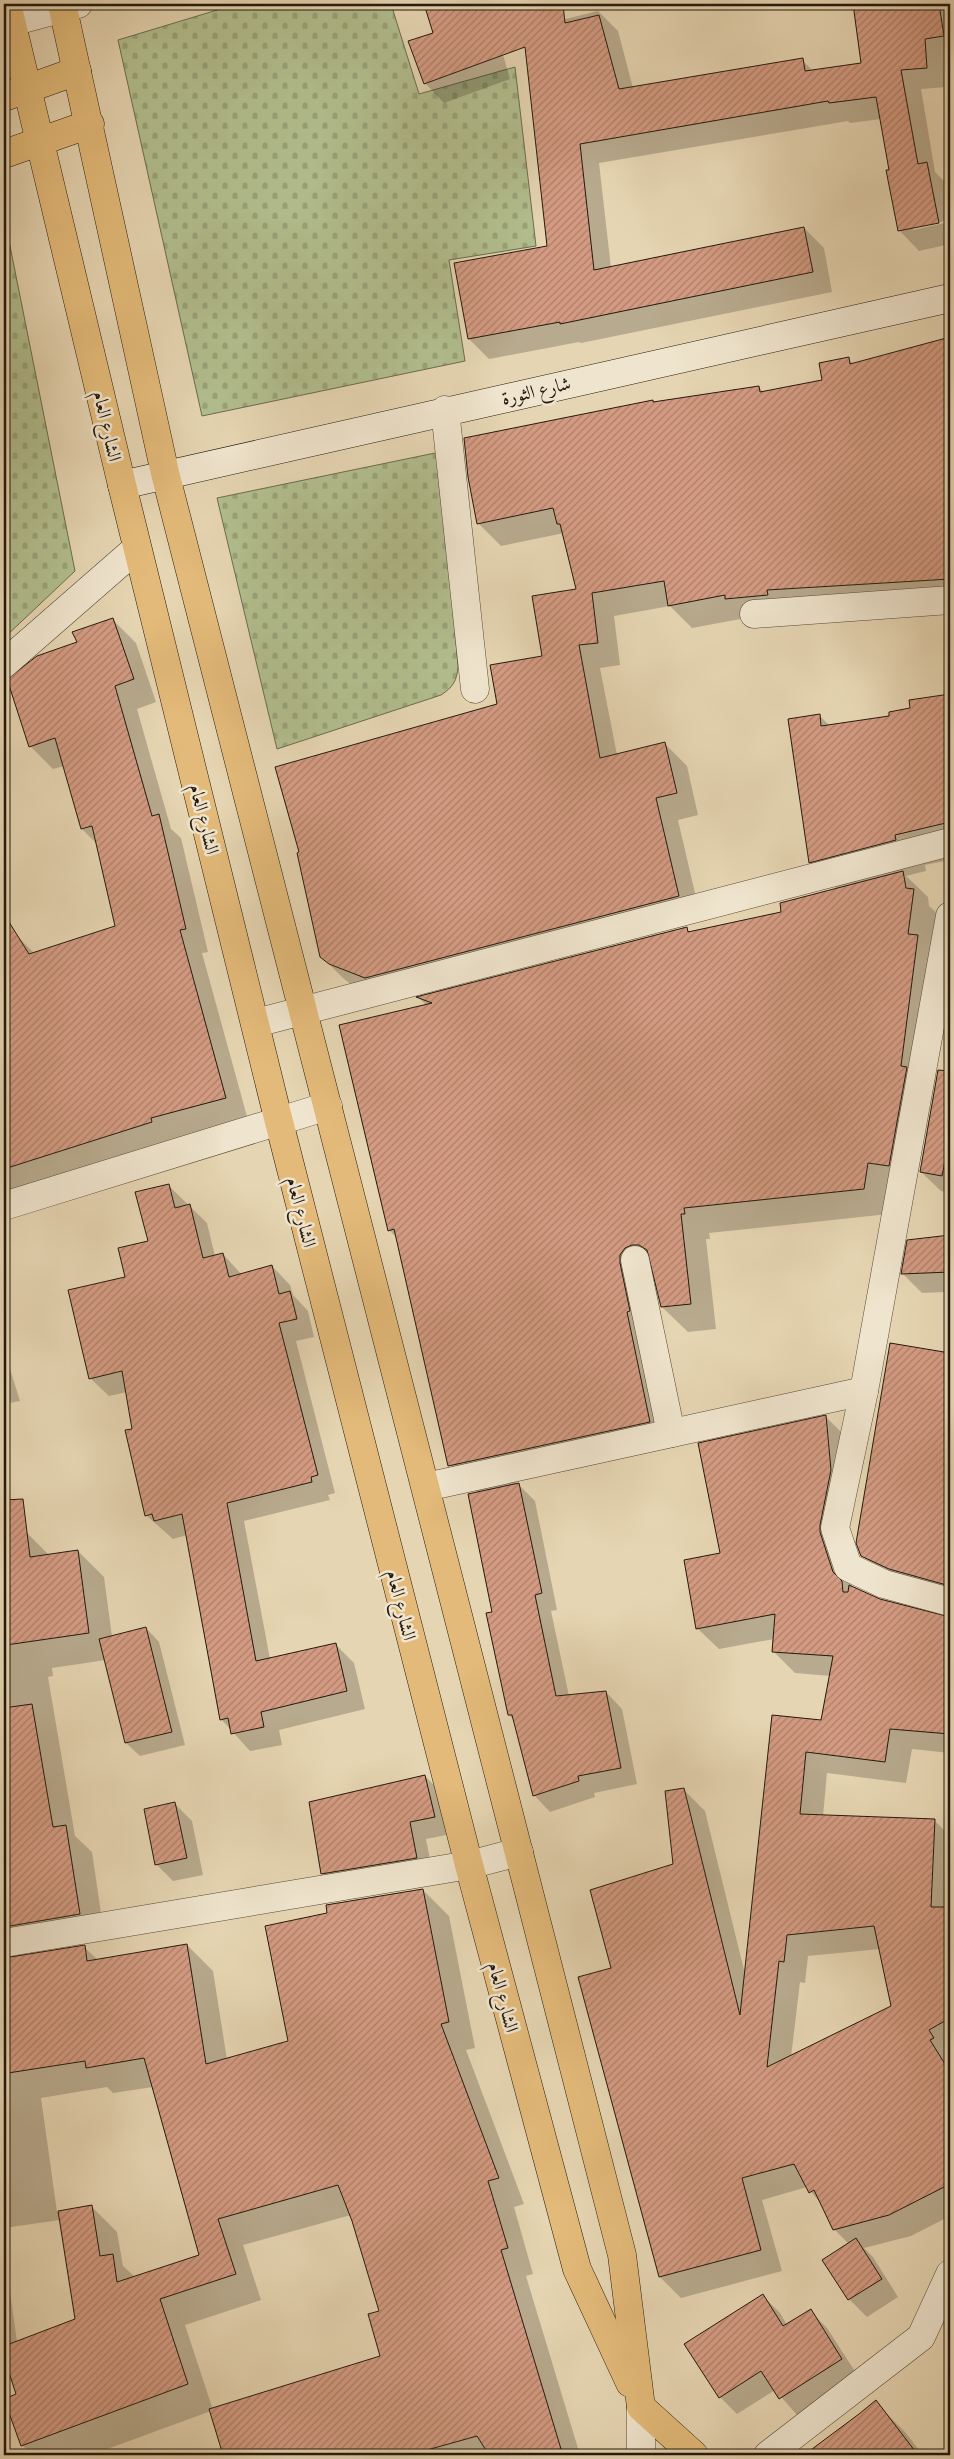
<svg xmlns="http://www.w3.org/2000/svg" width="954" height="2459" font-family="'IM FELL Great Primer',Amiri,serif">
  <defs>
    <pattern id="cemetery-stones" width="16" height="16" patternUnits="userSpaceOnUse" patternTransform="scale(1.25)"><rect width="16" height="16" fill="#b2be8e"/><path d="M2 7V4a2 2 0 0 1 4 0v3zM10 15v-3a2 2 0 0 1 4 0v3z" fill="#99a379"/></pattern>
    <pattern id="building-hatch" width="6" height="6" patternUnits="userSpaceOnUse" patternTransform="scale(1.25)"><rect width="6" height="6" fill="#d49b82"/><path d="M-1 1l2-2M0 6l6-6M5 7l2-2" fill="none" stroke="#ac7e69"/></pattern>
  </defs>
  <rect width="100%" height="100%" fill="#e6d5b2"/>
  <filter id="stains"><feTurbulence type="fractalNoise" baseFrequency=".004" numOctaves="4"/><feColorMatrix values="0 0 0 0 .2 0 0 0 0 .09 0 0 0 0 .02 0 0 0 .5 -.17"/></filter>
  <radialGradient id="worn" r=".72"><stop offset=".6" stop-color="#630" stop-opacity="0"/><stop offset="1" stop-color="#630" stop-opacity=".3"/></radialGradient>
  <g fill="url(#cemetery-stones)" stroke="#6a6c4e">
    <path d="M237,4H391L419,94L515,67L536,246L449,260L465,361L202,416L118,40Z"/>
    <path d="M4,216L75,571L4,638Z"/>
    <path d="M440,452L458,666C457,681 453,687 441,695L277,749L217,498Z"/>
  </g>
  <g fill="#0003" fill-rule="evenodd">
    <path d="M426,4H529L492,16L510,79L444,103L425,83L434,33Z"/>
    <path d="M854,4H950V58L944,59L947,87L921,89L935,172L946,183L950,203V244L919,251L900,231L888,171H890L881,119L850,123L848,121L599,163L611,268L804,228L824,248L832,292L581,343L579,342L489,359L469,339L548,247L525,29L598,11L618,31L633,88L802,60L813,71L862,64ZM945,221V223L913,230V227Z"/>
    <path d="M950,338V603L746,618L692,628L670,606L614,616L620,665L600,668L617,755L664,743L687,766L698,815L678,820L701,919L353,986L344,979L321,956L498,704L543,657L577,591L564,533L501,546L478,523L652,401L654,403L759,387L764,393L824,381L848,359L854,364Z"/>
    <path d="M113,620L136,643L156,702L137,709L171,829L181,838L208,952L202,953L248,1120L4,1199V914L15,934L35,954L116,927L97,844L82,829L64,766L53,769L30,746L78,643Z"/>
    <path d="M950,696V860L925,865L926,871L906,876L928,897L929,906L939,915L889,1214L709,1233L710,1239H706L716,1329L688,1332L662,1307L654,1272L650,1274L651,1337L675,1447L516,1482L535,1501L557,1610L551,1611L569,1696L606,1692L622,1709L637,1784L594,1793L595,1797L550,1812L534,1795L514,1720L509,1715L477,1493L450,1465L397,1238L389,1230L427,1006L419,998L686,928L691,933L782,912L837,889L810,862L820,716L830,726L891,717L911,709L910,701Z"/>
    <path d="M939,1071L950,1073V1193L941,1191L921,1172Z"/>
    <path d="M168,1185L207,1223L215,1256L223,1254L242,1275L272,1266L290,1285L293,1295L308,1311L314,1337L296,1341L335,1493L328,1495L330,1500L244,1521L270,1659L336,1645L354,1663L365,1709L279,1730L282,1745L250,1751L221,1719L187,1535L173,1539L146,1515L127,1392L109,1396L90,1378L127,1278L149,1242Z"/>
    <path d="M950,1237V1297L945,1292L922,1293L902,1273L908,1241Z"/>
    <path d="M891,1344L950,1354V1602L884,1577L862,1555Z"/>
    <path d="M4,1350L20,1401L4,1404Z"/>
    <path d="M826,1417L847,1438L841,1555L852,1587L879,1600L950,1618V1753L912,1749L906,1783L827,1773L823,1816L934,1820L950,1836V2216L911,2236L864,2248L873,2257L898,2297L867,2317L849,2299L824,2260L849,2244L834,2229L822,2205L807,2187L762,2200L782,2271L681,2298L660,2277L580,1978L612,1969L675,1865L683,1789L705,1811L745,1974L774,1716L822,1721L831,1676L795,1673L774,1652V1639L719,1649L697,1628L721,1554ZM880,1949L892,2007L791,2057L800,1982L805,1983L808,1956Z"/>
    <path d="M27,1533L49,1555L78,1551L104,1577L112,1637L146,1628L159,1642L185,1745L140,1756L126,1743L106,1660L52,1668L53,1676L48,1677L75,1836L92,1852L105,1940L27,1953L21,1957L84,1947L98,1960L187,1945L213,1971L227,2060L289,2042L328,1914L423,1890L449,1916L475,2048L466,2050L524,2204L514,2207L533,2274L526,2276L580,2455H224L211,2411L91,2455H32L22,2445L18,2395L4,2354V2249L17,2342L77,2320L60,2220L4,2228V1536ZM107,2087L113,2093L153,2087L201,2255L135,2277L123,2266L117,2232L91,2206L57,2212L41,2098ZM351,2215L380,2312L382,2357L213,2410L185,2325L261,2300L243,2245Z"/>
    <path d="M425,1776L442,1793L451,1834L426,1839L433,1874L339,1890L322,1873Z"/>
    <path d="M175,1804L192,1821L203,1875L173,1881L156,1864Z"/>
    <path d="M763,2296L780,2313L787,2325L810,2311L827,2328L858,2376L797,2415L775,2390L737,2414L720,2397Z"/>
    <path d="M869,2407H880L905,2432L923,2455H806Z"/>
  </g>
  <g fill="url(#building-hatch)" stroke="#23190d" fill-rule="evenodd">
    <path d="M424,4H563L565,23L599,15L619,89L803,58L805,71L861,63L853,4H939L944,36L925,39L927,68L901,70L918,164L927,162L939,223L898,231L886,170H889L876,97L829,103L828,101L580,144L594,270L804,227L813,272L560,324V322L468,339L454,263L547,246L525,47L424,84L408,41L433,33Z"/>
    <path d="M950,337V579L767,590L768,595L725,599V595L668,606L664,581L592,593L598,643L579,645L600,758L665,742L677,793L656,798L679,896L365,978L329,964L320,957L297,853L299,852L275,767L497,704L490,665L542,656L532,596L576,589L560,524H557L553,508L477,524L468,477L464,438L653,400V402L759,386L760,392L822,380L819,363L849,357L850,364Z"/>
    <path d="M113,618L134,679L115,686L152,816L159,814L186,929L180,930L226,1098L151,1118L152,1122L4,1169V914L29,954L115,926L92,826L81,829L55,738L29,747L7,679L37,656L77,642L72,632Z"/>
    <path d="M950,694V822L895,835L896,840L809,863L788,719L820,714L821,726L889,716V712L910,708L909,700Z"/>
    <path d="M903,871L906,888L914,889L908,934L918,935L901,1066L907,1067L889,1166L868,1163L864,1189L684,1208L685,1214H681L691,1304L661,1307L647,1250L639,1245H632L625,1248L620,1255V1263L630,1311L627,1312L650,1422L448,1466L394,1229L388,1231L339,1025L432,1003L416,997L687,927L688,932L781,912L780,903Z"/>
    <path d="M938,1070L950,1071L945,1123L950,1124V1157L946,1156L942,1176L920,1172Z"/>
    <path d="M169,1184L175,1208L190,1204L203,1258L223,1253L229,1277L272,1265L279,1294L290,1291L297,1319L279,1323L318,1475L311,1477L312,1482L227,1503L256,1661L336,1643L347,1691L261,1712L264,1727L231,1734L228,1718L220,1720L182,1514L154,1521L152,1514L145,1516L125,1430L132,1429L122,1371L89,1379L68,1290L125,1277L118,1248L148,1241L135,1192Z"/>
    <path d="M950,1235V1272L901,1274L907,1240Z"/>
    <path d="M890,1343L950,1353V1586L889,1569L861,1556L856,1543Z"/>
    <path d="M826,1415L831,1470L820,1525V1532L833,1572L842,1581L843,1592H848L849,1585L880,1599L950,1617V1734L890,1729L885,1762L806,1752L800,1814L935,1819L931,1907H950V2018L929,2030L934,2038L930,2040L950,2072V2184L889,2215L833,2230L814,2190L809,2193L794,2164L742,2178L761,2250L659,2277L578,1977L611,1968L590,1890L673,1864L665,1791L684,1788L740,2015L772,1715L821,1720L833,1656L772,1652L775,1614L696,1629L684,1560L720,1553L698,1443ZM874,1926L891,2006L767,2067L779,1961L784,1962L787,1935Z"/>
    <path d="M519,1483L542,1593L535,1595L556,1696L606,1691L621,1768L578,1776L579,1781L533,1796L512,1715H508L486,1613L492,1612L468,1494Z"/>
    <path d="M23,1499L30,1557L78,1550L89,1633L6,1645L4,1627V1500Z"/>
    <path d="M146,1627L172,1732L125,1743L99,1639Z"/>
    <path d="M32,1704L53,1827L66,1825L80,1914L4,1927V1708Z"/>
    <path d="M425,1775L435,1817L410,1822L417,1858L321,1874L309,1802Z"/>
    <path d="M175,1802L187,1858L155,1865L144,1809Z"/>
    <path d="M423,1889L449,2022L441,2024L499,2178L488,2181L508,2248L501,2250L561,2449L541,2455H489L477,2436L409,2455H223L209,2409L380,2356L368,2314L379,2311L352,2221L338,2185L218,2219L236,2274L160,2299L188,2384L21,2446L4,2399L16,2394L4,2357V2346L75,2319L58,2211L92,2205L100,2256L113,2254L117,2282L199,2255L144,2058L86,2068L85,2061L8,2073L4,2045V1958L85,1945L87,1961L187,1944L206,2064L288,2041L265,1926L327,1913L326,1905Z"/>
    <path d="M856,2238L882,2279L848,2300L822,2260Z"/>
    <path d="M763,2294L783,2326L811,2309L842,2359L779,2399L761,2371L719,2398L684,2344Z"/>
    <path d="M876,2400L918,2455H804L859,2414Z"/>
  </g>
  <g fill="none" stroke-linecap="round" stroke-linejoin="round">
    <g stroke="#544836" stroke-width="29">
      <g id="street">
        <path d="M12,22L78,4"/>
        <path d="M445,410L475,689"/>
        <path d="M754,614L950,600"/>
        <path d="M4,664L137,548"/>
        <path d="M950,916L864,1391L835,1528L848,1567L884,1584L950,1602"/>
        <path d="M256,1023L950,842"/>
        <path d="M4,1206L328,1106"/>
        <path d="M635,1260L671,1433"/>
        <path d="M426,1487L864,1391"/>
        <path d="M4,1943L469,1865L519,1852"/>
        <path d="M641,2407V2455"/>
        <path d="M768,2455L921,2337L950,2274"/>
      </g>
    </g>
    <g stroke="#23190d" stroke-width="29">
      <path id="secondary" d="M122,485L950,298"/>
    </g>
    <g stroke="#23190d" stroke-width="29">
      <g id="primary">
        <path d="M7,4L122,485L279,1122L469,1865L577,2269L630,2383"/>
        <path d="M62,4L165,473L622,2255L641,2407L694,2455"/>
        <path d="M4,97L77,71"/>
        <path d="M4,154L90,124"/>
      </g>
    </g>
    <use href="#street" stroke="#efe4cd" stroke-width="28"/>
    <use href="#secondary" stroke="#efe4cd" stroke-width="28"/>
    <use href="#primary" stroke="#e3ba79" stroke-width="28"/>
  </g>
  <g text-anchor="middle" stroke-width="5" stroke-linejoin="round" paint-order="stroke">
    <g font-size="19" fill="#23190d" stroke="#efe4cd">
      <text transform="translate(536 390) rotate(-13)" y="7">شارع الثورة</text>
      <text transform="translate(108 426) rotate(77)" y="7">الشارع العام</text>
      <text transform="translate(205 819) rotate(76)" y="7">الشارع العام</text>
      <text transform="translate(302 1212) rotate(76)" y="7">الشارع العام</text>
      <text transform="translate(402 1605) rotate(76)" y="7">الشارع العام</text>
      <text transform="translate(504 1997) rotate(75)" y="7">الشارع العام</text>
    </g>
  </g>
  <rect width="954" height="2459" fill="none" stroke="#e6d5b2" stroke-width="20"/>
  <rect x="5" y="5" width="944" height="2449" fill="none" stroke="#23190d" stroke-width="2.5"/>
  <rect x="10" y="10" width="934" height="2439" fill="none" stroke="#23190d"/>
  <rect width="100%" height="100%" filter="url(#stains)"/>
  <rect width="100%" height="100%" fill="url(#worn)"/>
</svg>
